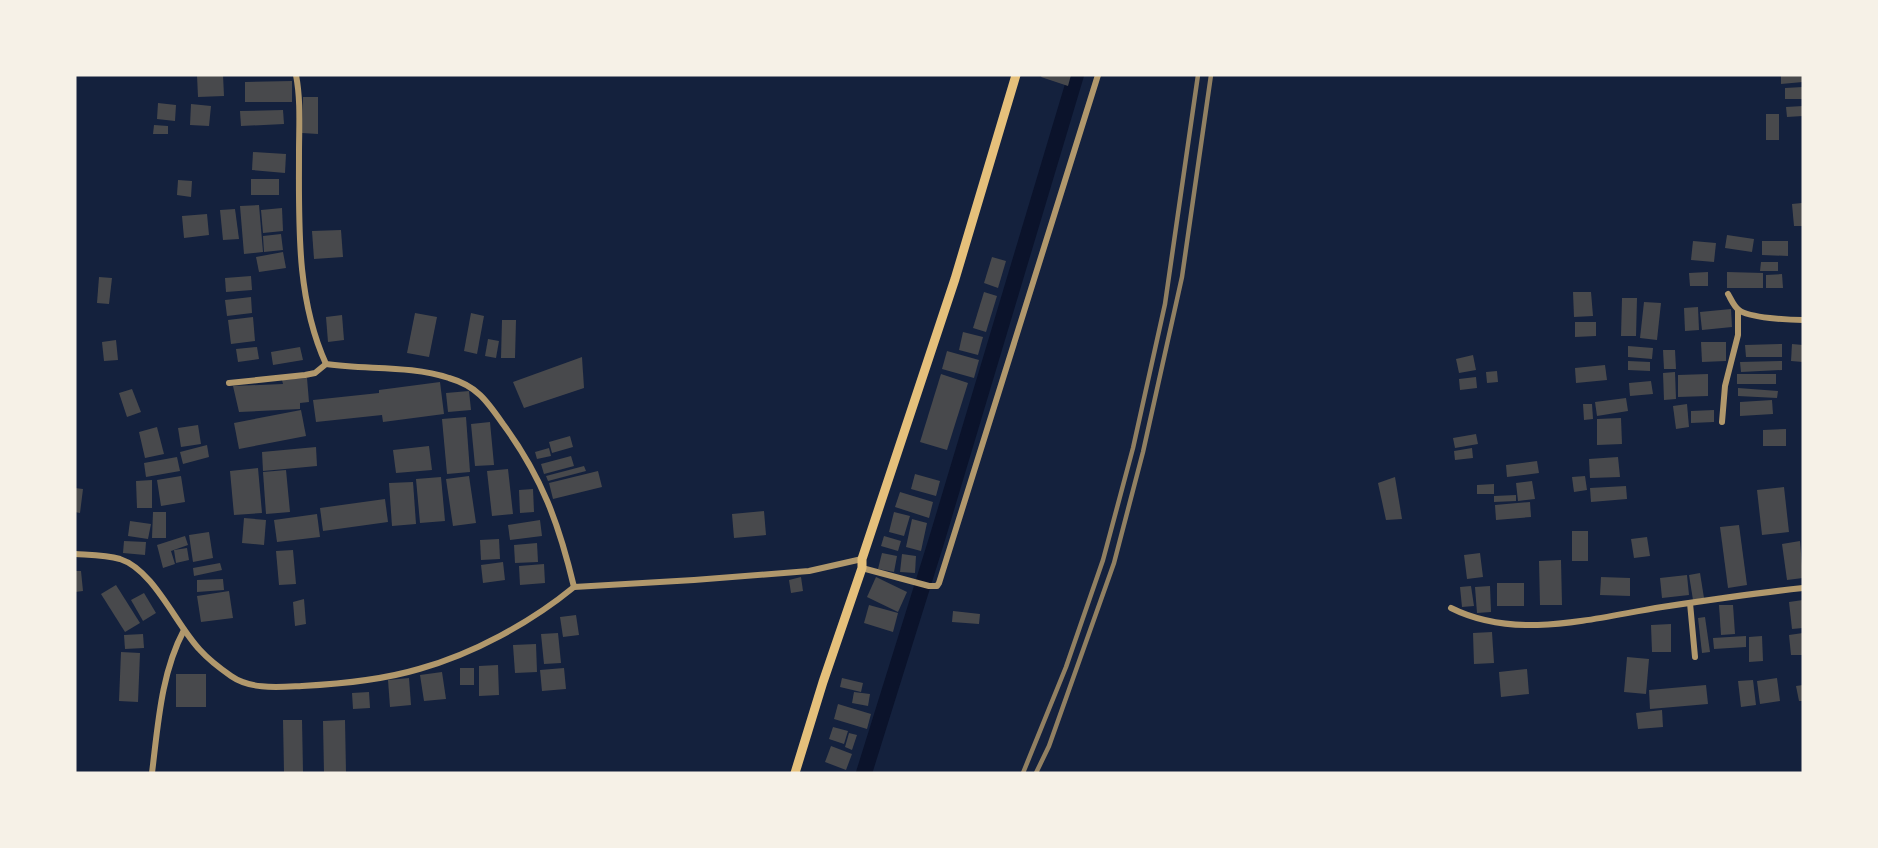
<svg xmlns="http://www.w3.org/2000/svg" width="1878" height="848" font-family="'PT Sans',sans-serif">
  <rect width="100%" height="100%" fill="#14213d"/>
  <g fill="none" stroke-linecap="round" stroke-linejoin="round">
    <path stroke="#0b132b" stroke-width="16" d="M864,773L937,539L1076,75"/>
  </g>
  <g fill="#48494c">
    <path d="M197,75H223L224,96L198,97Z"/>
    <path d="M1042,75H1071L1068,86L1041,77Z"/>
    <path d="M1781,75H1803V82L1781,84Z"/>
    <path d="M292,81V102H245V82Z"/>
    <path d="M1803,87V99H1785V88Z"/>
    <path d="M303,97H318V134L302,133Z"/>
    <path d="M158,103L176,105L175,121L157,119Z"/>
    <path d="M191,104L211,106L209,126L190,125Z"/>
    <path d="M1803,106V116L1787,117L1786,107Z"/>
    <path d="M283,110L284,124L241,126L240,111Z"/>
    <rect x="1766" y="114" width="13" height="26"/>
    <path d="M154,125L168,126V134H153Z"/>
    <path d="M253,152L286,154L285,173L252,170Z"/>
    <rect x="251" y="179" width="28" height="16"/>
    <path d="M178,180L192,181L191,197L177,195Z"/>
    <path d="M1802,203L1803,226H1794L1792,204Z"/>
    <path d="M259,205L263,252L244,254L240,206Z"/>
    <path d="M282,208L283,231L263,233L261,210Z"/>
    <path d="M235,209L239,239L223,240L220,210Z"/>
    <path d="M207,214L209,235L184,238L182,216Z"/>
    <path d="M341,230L343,257L314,259L312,231Z"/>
    <path d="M281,234L283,250L264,252L263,236Z"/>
    <path d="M1727,235L1754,239L1752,252L1725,248Z"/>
    <path d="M1693,241L1716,243L1714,262L1691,260Z"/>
    <path d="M1762,241H1788V256L1762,255Z"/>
    <path d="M283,252L286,268L259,272L256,257Z"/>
    <path d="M992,257L1006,261L998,288L984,283Z"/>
    <path d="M1761,262H1778V271H1760Z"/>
    <path d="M1708,272V286H1690L1689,273Z"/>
    <path d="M1727,272L1763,273V288H1727Z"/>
    <path d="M1782,274L1783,288H1766V275Z"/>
    <path d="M251,276L252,290L226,292L225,278Z"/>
    <path d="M99,277L112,278L109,304L97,303Z"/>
    <path d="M984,292L997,296L986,332L973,328Z"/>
    <path d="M1573,292H1591L1593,316L1574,317Z"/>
    <path d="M251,297L252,313L227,316L225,300Z"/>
    <path d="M1622,298H1637L1636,336H1621Z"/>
    <path d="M1644,302L1661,303L1657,340L1640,338Z"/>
    <path d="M1698,307L1699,330L1685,331L1684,308Z"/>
    <path d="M1731,309L1732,327L1702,330L1700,312Z"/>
    <path d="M415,313L437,317L429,357L407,353Z"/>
    <path d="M471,313L484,316L477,354L464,351Z"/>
    <path d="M342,315L344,340L328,342L326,317Z"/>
    <path d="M253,317L255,341L231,344L228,320Z"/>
    <path d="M502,320H516L515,358H501Z"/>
    <path d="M1575,322H1596V336L1575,337Z"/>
    <path d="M963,332L983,337L978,355L959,350Z"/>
    <path d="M488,339L499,341L496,358L485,356Z"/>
    <path d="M116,340L118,360L104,361L102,342Z"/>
    <path d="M1701,342H1726V361L1702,362Z"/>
    <path d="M1782,344V357H1746L1745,345Z"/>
    <path d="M1792,344L1803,345V362L1791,361Z"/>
    <path d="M1628,346L1653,348L1652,359L1628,357Z"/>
    <path d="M257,347L259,359L238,362L236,349Z"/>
    <path d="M300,347L303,360L273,365L271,352Z"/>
    <path d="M1663,350H1675L1676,369H1664Z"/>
    <path d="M947,351L979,360L974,378L942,369Z"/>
    <path d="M1473,355L1476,370L1459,373L1456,359Z"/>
    <path d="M582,357L584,388L524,408L513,382Z"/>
    <path d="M1628,361L1650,362V371L1628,370Z"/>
    <path d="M1782,361V370L1741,372L1740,362Z"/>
    <path d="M1605,365L1607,380L1576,383L1575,368Z"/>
    <path d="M1497,371L1498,382L1487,383L1486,372Z"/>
    <path d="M1675,372L1676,399L1664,400L1663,373Z"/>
    <path d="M941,374L968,383L947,450L920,442Z"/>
    <path d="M1708,374V396L1678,397V375Z"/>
    <rect x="1737" y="374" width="39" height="10"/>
    <path d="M1476,377L1477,388L1460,390L1459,379Z"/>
    <path d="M307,378L309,402L300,403V409L239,412L233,386L283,384L282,380Z"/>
    <path d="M1651,381L1653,394L1630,396L1629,383Z"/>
    <path d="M440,382L444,414L383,422L382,415L316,422L313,400L379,393V390Z"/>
    <path d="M1738,388L1778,391L1777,398L1738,396Z"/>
    <path d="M132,389L141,412L127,417L119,393Z"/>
    <path d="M469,391L471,410L448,412L446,393Z"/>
    <path d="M1626,398L1628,411L1597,416L1595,402Z"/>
    <path d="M1772,400L1773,414L1740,416V402Z"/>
    <path d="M1583,404H1592L1593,419L1584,420Z"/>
    <path d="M1687,404L1689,427L1676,429L1673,406Z"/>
    <path d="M301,410L306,436L239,449L234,423Z"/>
    <path d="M1714,410V422L1691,423V411Z"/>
    <path d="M466,417L470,472L447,474L442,419Z"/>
    <path d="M1621,418L1622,444L1597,445V419Z"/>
    <path d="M490,422L494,465L475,466L471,424Z"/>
    <path d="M198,425L201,444L181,447L178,428Z"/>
    <path d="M157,427L164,454L145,458L139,432Z"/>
    <path d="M1786,429V446H1763V430Z"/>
    <path d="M1476,434L1478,444L1455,448L1453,438Z"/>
    <path d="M570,436L573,447L552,453L549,442Z"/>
    <path d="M207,445L209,457L183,464L180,452Z"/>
    <path d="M429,446L432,470L396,473L393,450Z"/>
    <path d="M316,447L317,466L263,471L262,452Z"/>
    <path d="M549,448L551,456L537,459L535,452Z"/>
    <path d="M1472,448L1473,458L1455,460L1454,451Z"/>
    <path d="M571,456L574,466L544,474L541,464Z"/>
    <path d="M177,457L180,471L146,477L144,463Z"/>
    <path d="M1618,457L1620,477L1590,478L1589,459Z"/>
    <path d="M1537,461L1539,473L1507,477L1506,465Z"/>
    <path d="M584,466L586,471L548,481L546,476Z"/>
    <path d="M258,468L262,513L234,515L230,471Z"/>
    <path d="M508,469L513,514L492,516L487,471Z"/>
    <path d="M286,470L290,512L266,514L263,472Z"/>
    <path d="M598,471L602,487L553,499L549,483Z"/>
    <path d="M915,474L940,481L936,496L911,489Z"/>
    <path d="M181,476L185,502L161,506L157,480Z"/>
    <path d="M469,476L476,523L453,526L446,479Z"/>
    <path d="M1585,476L1587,490L1574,492L1572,477Z"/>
    <path d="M441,477L445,521L420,523L416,479Z"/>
    <path d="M1395,477L1402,519L1386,520L1378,483Z"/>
    <path d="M152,480V508H137L136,481Z"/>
    <path d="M1532,481L1535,499L1518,501L1516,483Z"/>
    <path d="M413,482L416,524L392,526L389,483Z"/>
    <path d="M1494,484V494H1477V485Z"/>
    <path d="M1626,486L1627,499L1591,502L1590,488Z"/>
    <path d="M1784,487L1789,532L1762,535L1757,490Z"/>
    <path d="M75,488L83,489L80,513L75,512Z"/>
    <path d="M533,489L534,512L520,513L519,490Z"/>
    <path d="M900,492L933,502L929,518L895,507Z"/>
    <path d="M1516,495V501L1494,502V496Z"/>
    <path d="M385,499L388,522L323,531L320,508Z"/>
    <path d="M1530,502L1531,517L1496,520L1495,505Z"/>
    <path d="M764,511L766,535L734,538L732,514Z"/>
    <path d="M153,512H166V538H152Z"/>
    <path d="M894,512L910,516L904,536L889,532Z"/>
    <path d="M317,514L320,537L277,542L274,520Z"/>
    <path d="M244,518L266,520L264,545L242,543Z"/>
    <path d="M912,519L927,523L921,551L906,547Z"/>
    <path d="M540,520L542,536L510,540L508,525Z"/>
    <path d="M130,521L151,524L148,539L128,536Z"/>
    <path d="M1739,525L1747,585L1728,588L1720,527Z"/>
    <rect x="1572" y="531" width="16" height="30"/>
    <path d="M209,532L213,558L193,562L189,535Z"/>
    <path d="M185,536L188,545L171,551L175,564L163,568L157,545Z"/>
    <path d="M884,536L901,541L898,551L881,546Z"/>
    <path d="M1647,537L1650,556L1634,558L1631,539Z"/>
    <path d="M499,539L500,559L481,560L480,540Z"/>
    <path d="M124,541L146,542L145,555L123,553Z"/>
    <path d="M1800,541L1803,578L1787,580L1782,544Z"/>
    <path d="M537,543L538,562L515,563L514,545Z"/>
    <path d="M187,548L189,560L176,563L174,550Z"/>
    <path d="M293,550L296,584L279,585L276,551Z"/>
    <path d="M882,553L897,556L894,572L878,569Z"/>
    <path d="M1480,553L1483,577L1467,579L1464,555Z"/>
    <path d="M902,554L916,556L915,573L900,572Z"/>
    <path d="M1561,560L1562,605H1540L1539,561Z"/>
    <path d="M503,562L505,580L483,583L481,565Z"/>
    <path d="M220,563L222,570L194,576L193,568Z"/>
    <path d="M544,564L545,583L520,585L519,566Z"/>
    <path d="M75,571H81L83,591L75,592Z"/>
    <path d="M1700,573L1704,598L1693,600L1689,575Z"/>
    <path d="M1687,575L1689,595L1662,598L1660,578Z"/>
    <path d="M801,577L803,591L791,593L789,580Z"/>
    <path d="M876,577L907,592L898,612L867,597Z"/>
    <path d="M1601,577L1630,578V596L1600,595Z"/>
    <path d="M223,579L224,590L197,592V580Z"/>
    <rect x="1497" y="583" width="27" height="23"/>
    <path d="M116,585L140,623L125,632L101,594Z"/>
    <path d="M1471,586L1474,606L1462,607L1460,587Z"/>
    <path d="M1490,586L1491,612L1477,613L1475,587Z"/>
    <path d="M229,591L233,618L201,622L197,596Z"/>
    <path d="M144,593L156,613L143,621L131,600Z"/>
    <path d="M304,599L306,624L295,626L293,602Z"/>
    <path d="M1803,600V628L1792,629L1789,602Z"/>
    <path d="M869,605L898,613L893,632L864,623Z"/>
    <path d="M1719,605H1733L1735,634L1721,635Z"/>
    <path d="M953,611L980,614L979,624L952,622Z"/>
    <path d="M576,615L579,635L563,637L560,617Z"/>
    <path d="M1705,617L1710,652L1702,653L1698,618Z"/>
    <path d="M1671,624V652H1652L1651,625Z"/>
    <path d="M1492,632L1494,663L1474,664L1473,633Z"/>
    <path d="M558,633L561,663L544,664L541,634Z"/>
    <path d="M1803,633V655H1791L1789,635Z"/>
    <path d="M143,634L144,648L125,649L124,635Z"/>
    <path d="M1746,636V647L1714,649L1713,638Z"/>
    <path d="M1762,636L1763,661L1749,662V637Z"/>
    <path d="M536,644L537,672L515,673L513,645Z"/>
    <path d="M121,652L140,653L138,702L119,701Z"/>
    <path d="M1627,657L1649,659L1646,694L1624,692Z"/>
    <path d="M498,665L499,695L479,696V666Z"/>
    <rect x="460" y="668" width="14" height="17"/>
    <path d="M564,668L566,689L542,691L540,670Z"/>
    <path d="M1527,669L1529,694L1501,697L1499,672Z"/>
    <path d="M442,672L446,699L424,701L420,675Z"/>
    <rect x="176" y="674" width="30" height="33"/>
    <path d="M409,678L411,705L390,707L388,680Z"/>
    <path d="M842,678L863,683L861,692L840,687Z"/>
    <path d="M1777,678L1780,701L1760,704L1757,681Z"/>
    <path d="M1753,680L1756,705L1741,707L1738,681Z"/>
    <path d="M1706,685L1708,704L1650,709L1649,690Z"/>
    <path d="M1803,685V701H1799L1796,686Z"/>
    <path d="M369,692L370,708L353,709L352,693Z"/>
    <path d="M854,692L870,694L868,706L852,703Z"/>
    <path d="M838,704L871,714L867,729L834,719Z"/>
    <path d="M1662,710L1663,727L1638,729L1636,713Z"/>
    <path d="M283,720H302L303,772H284Z"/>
    <path d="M345,720L346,773H324L323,721Z"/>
    <path d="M833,727L848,731L844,744L829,739Z"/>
    <path d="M849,733L857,735L852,750L845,747Z"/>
    <path d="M831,746L852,754L846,770L825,762Z"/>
  </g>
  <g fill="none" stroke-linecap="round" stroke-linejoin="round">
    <g stroke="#b1986c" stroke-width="6">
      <path d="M296,75C301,101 299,127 299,153C299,225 296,298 326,364C366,370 410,365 449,378C477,386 487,401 503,424C542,477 559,524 574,587L694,580L809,571L862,559"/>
      <path d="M1728,294C1731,299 1734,307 1739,310C1749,318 1790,320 1803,320"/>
      <path d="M229,383L305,375L315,373L326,364"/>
      <path d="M1722,422L1725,386L1738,335V310"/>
      <path d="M75,554C90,555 106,555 120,559C154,570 176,625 200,650C209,660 221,669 231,676C251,690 279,687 302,686C340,684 382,680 419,669C473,654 530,623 574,587"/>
      <path d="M862,568L929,586H937L939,583L1098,75"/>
      <path d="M1690,603L1695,657"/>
      <path d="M1451,608C1517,641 1593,618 1662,607C1709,600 1756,593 1803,588"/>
      <path d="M152,773C158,725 161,673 184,630"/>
    </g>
    <path stroke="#e5c07b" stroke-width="9" d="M795,773L823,682L862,568V559L955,279L1016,75"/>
    <g stroke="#918062" stroke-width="4.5">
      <path d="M1023,773L1066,667L1103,560L1133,448L1165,304L1198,75"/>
      <path d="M1036,773L1049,746L1114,563L1143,452L1182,277L1211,75"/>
    </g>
  </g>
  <rect width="1878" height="848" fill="none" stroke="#f6f1e7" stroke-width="153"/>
</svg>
